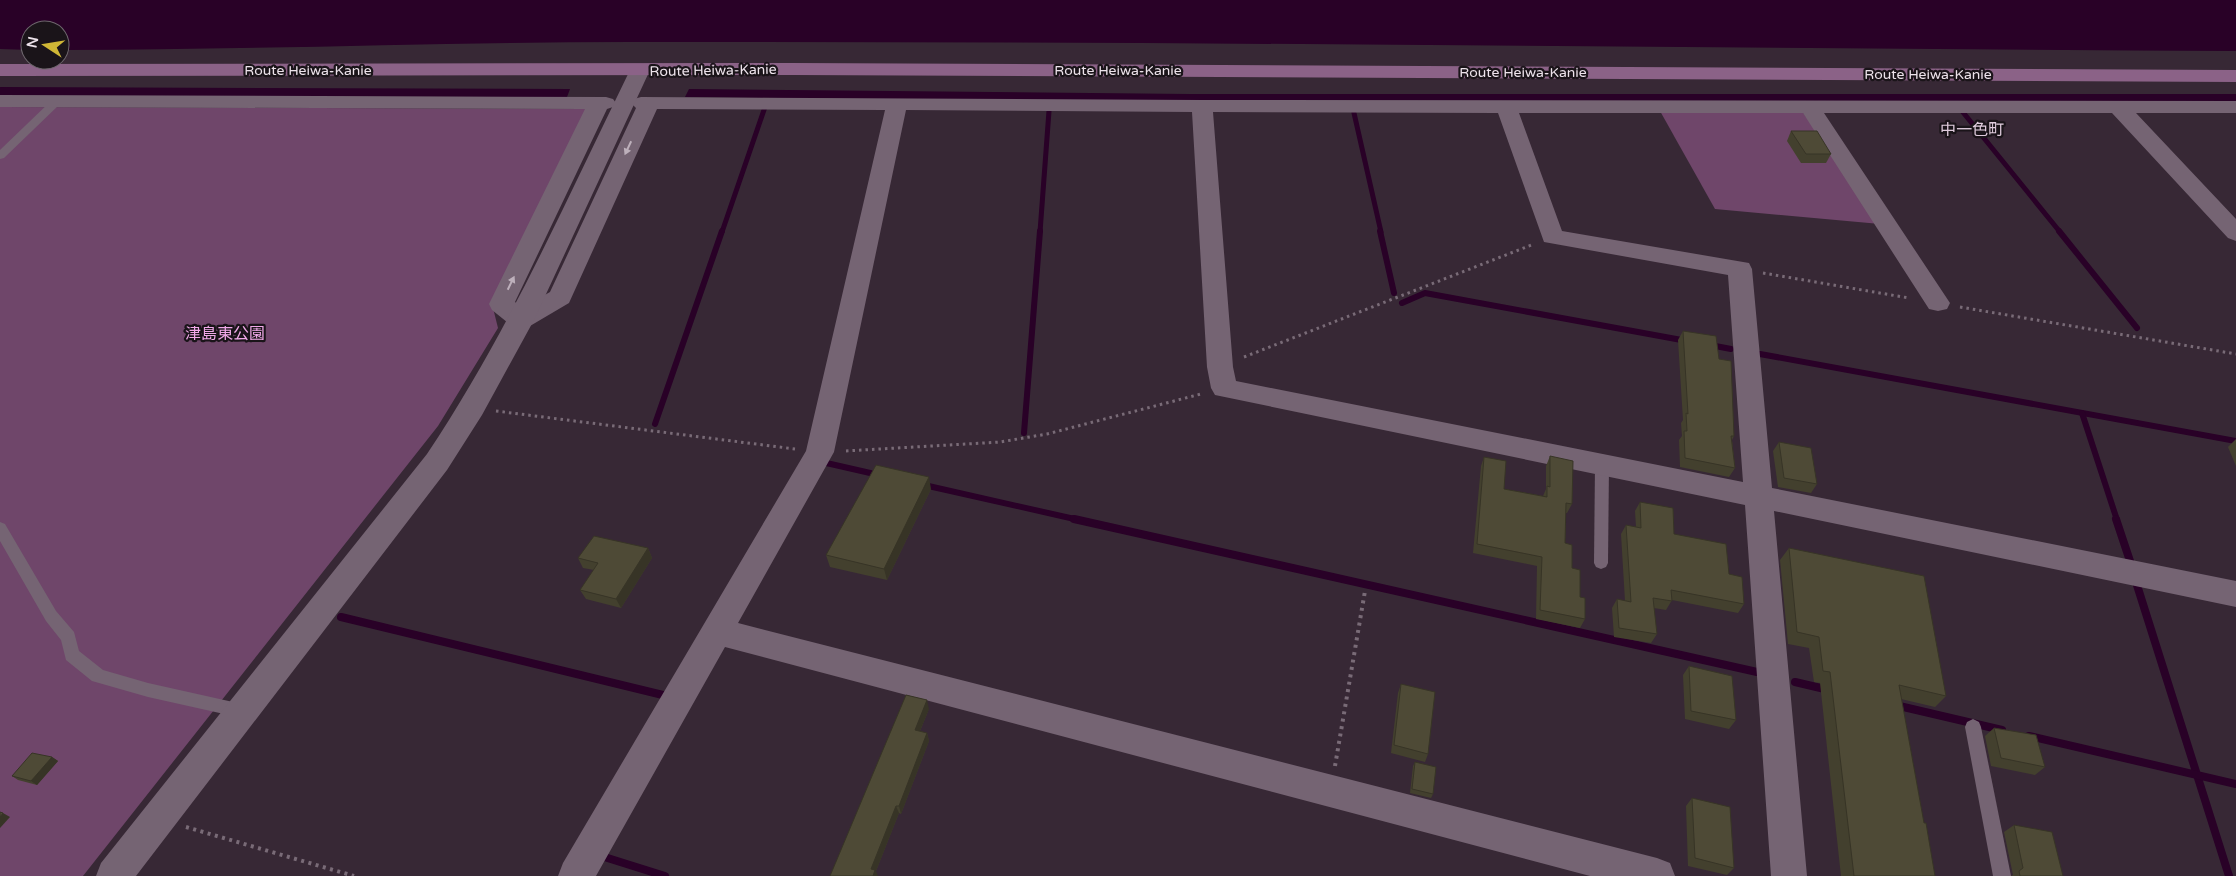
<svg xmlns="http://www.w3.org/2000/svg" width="2236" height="876" font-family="'Varela Round','Noto Sans JP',sans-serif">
  <rect width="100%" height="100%" fill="#372835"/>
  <g fill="#6f466a">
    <path d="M0,107L586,109L492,304L498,328L438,426L83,876H0Z"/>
    <path d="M1660,111H1802L1880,224L1715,209Z"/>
  </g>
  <g fill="#290127">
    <path d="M0,0H2236V51C1700,48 1164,41 629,42C439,42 250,50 60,50V30H30V50L0,49Z"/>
    <path d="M0,87L570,89L567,97L0,96Z"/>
    <path d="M689,89L1190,94H2236V103H1223L685,97Z"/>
  </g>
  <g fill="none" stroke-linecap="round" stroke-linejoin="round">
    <g stroke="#290127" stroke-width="5">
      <path d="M1962,111L2060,232"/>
      <path d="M1354,113L1381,232"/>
      <path d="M722,232L765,107"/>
      <path d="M1040,232L1049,111"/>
    </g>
    <g stroke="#290127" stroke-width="6">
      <path d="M1380,231L1394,293"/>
      <path d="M2059,231L2137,328"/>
      <path d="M1402,303L1425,293L1687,341"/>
      <path d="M1710,345L1731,349"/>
      <path d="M1760,354L2236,441"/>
      <path d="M2082,413L2117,520"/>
      <path d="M655,424L722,231"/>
      <path d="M1024,433L1040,231"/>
      <path d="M820,465L822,462L879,475"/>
      <path d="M924,485L1079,520"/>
    </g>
    <g stroke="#290127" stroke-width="8">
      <path d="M1074,519L1757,672"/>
      <path d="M2116,519L2130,561"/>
      <path d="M2136,582L2229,876"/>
      <path d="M341,617L667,696"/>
      <path d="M1795,682L1829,690"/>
      <path d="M1895,705L2002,730"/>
      <path d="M2029,736L2236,784"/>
      <path d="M598,855L665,876"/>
    </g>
    <g stroke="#796b77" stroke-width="3" stroke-dasharray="2.5 4" stroke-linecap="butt">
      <path d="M1763,273L1909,298"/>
      <path d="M1960,307L2236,354"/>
      <path d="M1244,357L1534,244"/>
      <path d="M496,411L795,449"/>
      <path d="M846,451L1000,442L1047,434L1201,394"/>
    </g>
    <g stroke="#796b77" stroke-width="4" stroke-dasharray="3 4.5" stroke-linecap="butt">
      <path d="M1335,766L1365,591"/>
      <path d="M186,827L354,876"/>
    </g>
    <g fill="#756473" fill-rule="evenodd">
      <path d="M56,99L61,102L60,104L4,158L0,159V150L52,100Z"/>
      <path d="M1602,460L1607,461L1609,465L1608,563L1606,567L1601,569L1596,567L1594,563L1595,465L1597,461Z"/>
      <path d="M0,522L5,524L56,611L74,632L79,651L103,670L148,683L242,704L248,706L250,711L248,716L242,718L148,697L92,681L66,660L61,640L46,621L0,541Z"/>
      <path d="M1973,719L1979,722L1981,727L2011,876H1993L1965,727L1967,722Z"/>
    </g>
    <path fill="#756473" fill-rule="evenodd" d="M0,95L606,97L613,99L616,103L613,107L607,109L515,302L522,308L550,292L636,108L631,103L634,99L641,97L1202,100L2236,101V113H2136L2236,219V241L2228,238L2112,113H1824L1950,303L1947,309L1938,311L1929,309L1803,113H1519L1562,231L1749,263L1752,269L1772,488L2236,581V607L1774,511L1807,876H1771L1745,505L1215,395L1211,388L1207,367L1192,112L906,110L834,452L738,623L1657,858L1670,863L1675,876H1590L725,647L596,876H558L563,863L806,451L885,110L657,109L569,303L530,326L521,329L512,326L492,310L489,304L585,109L0,107ZM1213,112L1498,113L1544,242L1728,275L1743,482L1236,381L1233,367Z"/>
    <path fill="#756473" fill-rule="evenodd" d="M640,64L647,66L650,70L534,320L482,415L447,470L136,876H96L101,863L427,454C508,333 566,201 630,70L633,66Z"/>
    <path fill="#8b6287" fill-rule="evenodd" d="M794,63L2236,70V82L794,75L0,76V64Z"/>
  </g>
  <g fill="#43402e">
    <path d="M1791,131L1831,154L1826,163H1801L1787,141Z"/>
    <path d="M1683,331L1734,436L1732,440L1735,468L1729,477L1680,467L1679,440L1682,436L1681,423L1683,420L1678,340Z"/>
    <path d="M2236,439V466L2228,447Z"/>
    <path d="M1779,442L1817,484L1811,493L1778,487L1773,451Z"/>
    <path d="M1550,456L1572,504L1567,513H1566L1565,543L1580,597L1585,619L1580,628L1536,619L1537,566L1473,553L1481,466L1484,457L1504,489L1543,496L1546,489V466Z"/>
    <path d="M931,489L887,580L830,567L826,555Z"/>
    <path d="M1640,502L1674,534L1729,574L1744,604L1738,613L1672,600L1666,610L1654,608L1657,634L1651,643L1614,637L1612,608L1617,599L1625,601L1621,534L1626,525L1636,527L1635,511Z"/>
    <path d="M648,548L652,558L621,608L586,599L580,590L594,570L583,568L578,558Z"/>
    <path d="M1789,548L1946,696L1935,707L1901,699L1924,823L1935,876H1841L1820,683L1814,682L1809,648L1788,644L1780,560Z"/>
    <path d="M1689,666L1736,720L1729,729L1685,719L1683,675Z"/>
    <path d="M1401,684L1428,754L1425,762L1391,753L1398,693Z"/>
    <path d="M929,709L920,731L927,733L929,741L901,814L899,813L876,871L830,876Z"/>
    <path d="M1994,728L2045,767L2035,775L1991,766L1985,736Z"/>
    <path d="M52,757L58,761L37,785L18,780L12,776Z"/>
    <path d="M1415,762L1433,794L1431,798L1410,793L1413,766Z"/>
    <path d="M1692,798L1734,868L1727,875L1688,866L1686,806Z"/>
    <path d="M2014,825L2063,876H2011L2013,875L2004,832Z"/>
  </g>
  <g fill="#373426">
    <path d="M929,477L931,489L887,580L884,569Z"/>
    <path d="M648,548L652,558L621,608L616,599Z"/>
    <path d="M927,700L929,709L917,738L915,730Z"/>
    <path d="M927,733L929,741L901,814L899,806Z"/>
    <path d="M52,757L58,761L37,785L31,781Z"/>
    <path d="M896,806L899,813L876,871L878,876H873L871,869Z"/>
    <path d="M3,813L10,817L0,828V817Z"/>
  </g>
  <g fill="#4e4a36" stroke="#373426">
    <path d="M1791,131H1817L1831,154H1806Z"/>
    <path d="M1683,331L1716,336L1719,359L1731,361L1734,436H1731L1735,468L1685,458L1684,431H1687L1686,413L1688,414Z"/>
    <path d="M1779,442L1811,448L1817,484L1784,478Z"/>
    <path d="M1550,456L1573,461L1572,504L1566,503L1565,543L1572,545V568L1580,570V597L1585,598V619L1540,610L1542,557L1477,544L1484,457L1506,461L1504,489L1547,497V486L1550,487Z"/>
    <path d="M876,465L929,477L884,569L826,555Z"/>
    <path d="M1640,502L1673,508L1674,534L1726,544L1729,574L1742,577L1744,604L1671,590L1672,601L1653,598L1657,634L1619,628L1617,599L1631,602L1626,525L1641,528Z"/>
    <path d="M594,536L648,548L616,599L580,590L598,563L578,558Z"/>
    <path d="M1789,548L1924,576L1946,696L1899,685L1924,823H1926L1935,876H1854L1830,672L1823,671L1819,637L1797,632Z"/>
    <path d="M1689,666L1732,676L1736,720L1691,711Z"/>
    <path d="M1401,684L1435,692L1428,754L1394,745Z"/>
    <path d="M906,695L927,700L915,730L927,733L899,806H896L871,869L875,870L873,876H830Z"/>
    <path d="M1994,728L2036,735L2045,767L2001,758Z"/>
    <path d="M32,753L52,757L31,781L12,776Z"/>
    <path d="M1415,762L1436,767L1433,794L1412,789Z"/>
    <path d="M1692,798L1730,807L1734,868L1695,858Z"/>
    <path d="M0,812L3,813L0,817Z"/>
    <path d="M2014,825L2052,832L2063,876H2020L2019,871L2023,868Z"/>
  </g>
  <defs><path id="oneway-solid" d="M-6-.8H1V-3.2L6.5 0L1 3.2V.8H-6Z" transform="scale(1.25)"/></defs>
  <g fill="#bdb0bb">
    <use href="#oneway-solid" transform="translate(628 148) rotate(115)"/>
    <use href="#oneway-solid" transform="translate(511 283) rotate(-64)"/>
  </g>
  <g text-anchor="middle" stroke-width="4.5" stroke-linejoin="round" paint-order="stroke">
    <g font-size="14" fill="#ede3eb" stroke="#1a1419">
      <text x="308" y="75">Route Heiwa-Kanie</text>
      <text transform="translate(713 70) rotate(-1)" y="5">Route Heiwa-Kanie</text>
      <text x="1118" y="75">Route Heiwa-Kanie</text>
      <text x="1523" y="77">Route Heiwa-Kanie</text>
      <text x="1928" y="79">Route Heiwa-Kanie</text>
    </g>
    <g font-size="16" fill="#dfcbdc" stroke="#1a1419">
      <text x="1972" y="135">中一色町</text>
    </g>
    <g font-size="16" fill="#f1a9e9" stroke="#1a1419">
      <text x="225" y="339">津島東公園</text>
    </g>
  </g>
  <g transform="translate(45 45) rotate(282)"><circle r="24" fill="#1a1419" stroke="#6e676d"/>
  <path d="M0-4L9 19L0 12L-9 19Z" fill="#d0b736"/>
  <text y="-8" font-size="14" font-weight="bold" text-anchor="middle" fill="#ede3eb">N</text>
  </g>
</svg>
